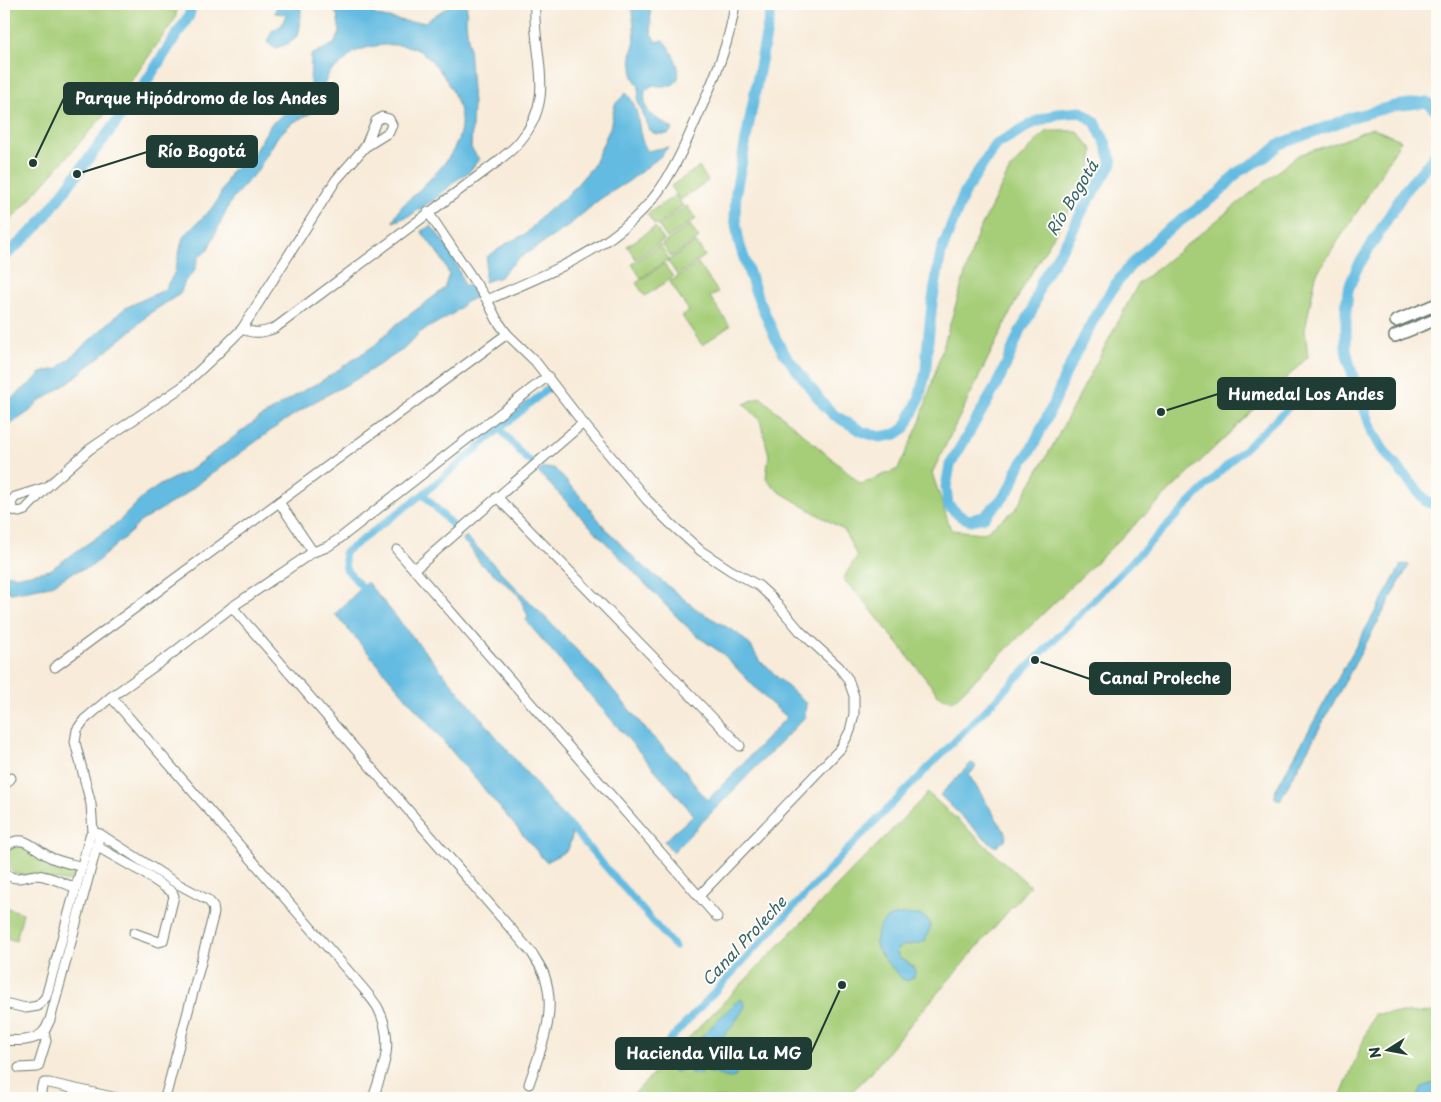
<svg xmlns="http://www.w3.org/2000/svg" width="1441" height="1102" font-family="'Playpen Sans',sans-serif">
  <rect width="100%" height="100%" fill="#fdfcf7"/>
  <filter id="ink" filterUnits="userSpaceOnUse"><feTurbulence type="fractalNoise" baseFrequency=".02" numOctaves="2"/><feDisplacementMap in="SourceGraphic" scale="10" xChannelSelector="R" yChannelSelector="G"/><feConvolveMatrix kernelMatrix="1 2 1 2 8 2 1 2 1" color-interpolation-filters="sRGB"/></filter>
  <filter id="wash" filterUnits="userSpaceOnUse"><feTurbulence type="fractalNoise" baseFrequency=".0096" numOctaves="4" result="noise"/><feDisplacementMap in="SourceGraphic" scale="20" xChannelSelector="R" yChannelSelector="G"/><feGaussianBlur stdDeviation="1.12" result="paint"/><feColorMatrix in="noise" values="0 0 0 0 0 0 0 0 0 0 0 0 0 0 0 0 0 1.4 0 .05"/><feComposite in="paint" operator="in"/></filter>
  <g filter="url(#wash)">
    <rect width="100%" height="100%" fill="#f8ebd9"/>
    <g fill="#a6ce78" stroke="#628656">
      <path d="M4,4H178L175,19L120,97L4,228Z"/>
      <path d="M1372,128L1401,140L1372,189L1316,275L1305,330L1308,357L953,701L940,697L865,602L843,579L857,556L844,530L778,491L766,478L769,455L760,420L744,404L760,397L861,484L898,469L920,422L977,235L1010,169L1046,131H1077L1093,150L1090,175L1022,289L932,473L951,530L984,533L1016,509L1053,445L1138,284L1298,155L1341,141Z"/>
      <path d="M699,167L708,181L680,200L671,186Z"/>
      <path d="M676,195L683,206L655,225L647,214Z"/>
      <path d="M687,206L696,219L667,238L658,225Z"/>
      <path d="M690,225L699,238L671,257L662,244Z"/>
      <path d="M655,227L664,240L636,259L627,246Z"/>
      <path d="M696,242L705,256L677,275L668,261Z"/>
      <path d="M660,245L669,259L641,278L632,264Z"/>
      <path d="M698,263L718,292L710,297L730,326L702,345L682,316L689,311L670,282Z"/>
      <path d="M664,264L673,277L645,296L636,283Z"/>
      <path d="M928,793L1030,886L902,1034L871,1073L845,1098H630Z"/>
      <path d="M16,845H24L77,869L72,882L17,874C0,867 0,853 16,845Z"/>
      <path d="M4,907L23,913L16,941L4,937Z"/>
      <path d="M1437,1012V1098H1340L1374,1014Z"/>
    </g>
    <g fill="#64bbe1" stroke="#427c8a">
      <path d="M277,4H300L301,6C300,30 303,42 274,48L267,42L272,31L282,25L286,14L275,13Z"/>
      <path d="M324,4H357L378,16L410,22H425L452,4H467L466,22L469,45L473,105L471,148L479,159L469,172L455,181L440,195L411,215L393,222C397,210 404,204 413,196C434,175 464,150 461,117C458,95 437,59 416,49C400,42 369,44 353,53C348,57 344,62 339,66C336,68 333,69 330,72C324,81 320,100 315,111L292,123L278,136L257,171L232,199L207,251L199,256L194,272L185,281L180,294L150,313L134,328L73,379L47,397L39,401L30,411L4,429V404L31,383L41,373L57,369L68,360L125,308L164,290L174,274L183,237L215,205L232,170L252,156L271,124L288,111L304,102L310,86L311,55L334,44L340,33L337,14Z"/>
      <path d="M628,4H649C653,16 647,31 656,42L663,40C679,59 692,93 653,85L645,90C642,117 656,116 673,129L668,134H657L651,132L638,102L639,87L633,77L631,55L635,40L634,26L632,9Z"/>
      <path d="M626,93C643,110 635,132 647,151L668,147L661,156L629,181L600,199L567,227L518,259L500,277L484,282L487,257L509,242L526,234L544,214L567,196L593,166L610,128L615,104Z"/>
      <path d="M431,226C447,244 458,263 464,286L473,285L479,296L466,302L454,313L419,333L404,349L355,380L312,403L280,424L199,483L183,496L140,522L133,530L92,566L72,573L50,586L11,593L4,589V574L20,576L50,570L117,523L144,496L160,485L190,470L258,419L306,389L320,382L375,345L393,327L444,289L449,274L442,259L421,231Z"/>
      <path d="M542,468H554L581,497L605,528L639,563L699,611L737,633L751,646L760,662L767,666L778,678L806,703L805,717L673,852L664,841L694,815L526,621L528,616L519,596L503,581L480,563L471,549L462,540L466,536L599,673L648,732L685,770L697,788L708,800L787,717L767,700L723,654L697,636L679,619L538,472Z"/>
      <path d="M1402,564L1409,565L1280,800L1275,798V791Z"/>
      <path d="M367,582L570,825L572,836L568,850L546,862L335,614Z"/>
      <path d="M971,763L974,764L976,767L969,775L1006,834V839L996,847L978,833L940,795Z"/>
      <path d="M921,915L927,919L931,925L925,941C916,946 905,943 897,949L898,957L914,967L915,972L914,977L908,981L902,979C895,969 882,960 877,948C873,936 880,920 893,916C901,914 912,915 921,915Z"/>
      <path d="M741,999L744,1002L745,1007L733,1025L715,1046L720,1053L737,1065L738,1072L735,1077L729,1078L708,1072V1066L706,1064L702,1066L701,1074H692L689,1069C683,1068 678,1073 673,1072V1068L690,1058L696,1042L734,1004Z"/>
      <path d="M1437,1082V1098H1417L1422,1087Z"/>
    </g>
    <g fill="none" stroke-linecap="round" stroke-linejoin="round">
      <g stroke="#64bbe1" stroke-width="7">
        <path d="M500,429L526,459L531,461"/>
        <path d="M423,494L457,530"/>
        <path d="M368,594L346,569L344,553L423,494L551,386"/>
        <path d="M564,819L675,947"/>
        <path d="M652,1059L846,851L1225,467L1301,396"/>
      </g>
      <g stroke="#64bbe1" stroke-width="11">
        <path d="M772,4L736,191L735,217L739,243L756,293L776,339L784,353L823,404L834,415L863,432L880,437L896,434L905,428L919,399L926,371L927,351L932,304L941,252L964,194L995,145L1033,123L1057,114L1081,112L1095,122L1106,144L1112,163L1083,209L1070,236L1041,282L1032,311L1019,333L1006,365L995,388L950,465L946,487L948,505L960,516L970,520L984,517L1003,498L1012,485L1017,470L1032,448L1055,401L1065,375L1094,318L1115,285L1130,266L1161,235L1219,193L1238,172L1265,157L1280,144L1356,116L1394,106L1427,102L1437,112"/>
        <path d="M1437,152L1429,163L1406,189L1357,268L1348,290L1346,311V349L1350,367L1373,433L1383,450L1427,502L1437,504"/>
        <path d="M4,257L38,226L142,88L189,16L192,4"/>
      </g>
    </g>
  </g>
  <g filter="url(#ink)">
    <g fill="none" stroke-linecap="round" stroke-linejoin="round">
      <g stroke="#6b7a6e" stroke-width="11">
        <g id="minor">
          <path d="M428,212L487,300L497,320L507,334L535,361L583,423L647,500L671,524L701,551L730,570L759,586L772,598L800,631L839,667L848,679L854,696V714L850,731L841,748L699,896"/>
          <path d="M487,300C558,269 634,241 672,170C683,151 691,131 700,111C715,77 730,41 735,4"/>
          <path d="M242,329C254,334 263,333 275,328L497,162C505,155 514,149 520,141C558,96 532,55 535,4"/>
          <path d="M47,487L15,497L11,503L13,510L19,512L25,510L47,487L90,449L182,387L215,356L242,329L336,180L365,147L389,132L392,125L389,119L382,117L376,121L365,147"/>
          <path d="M497,497L740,746"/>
          <path d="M279,502L313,552"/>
          <path d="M397,550L717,917"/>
          <path d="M415,569L583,423"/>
          <path d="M232,607L532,953C536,960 541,967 544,974C558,1012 541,1048 529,1084"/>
          <path d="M55,667L507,334"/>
          <path d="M111,697L362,987C367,993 374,1001 378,1008C395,1042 384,1066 373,1098"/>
          <path d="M4,786L11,778"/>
          <path d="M93,832L100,834L176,883L208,900L213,906L214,913L165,1098"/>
          <path d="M96,846L142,872L172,892L174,896L163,941L159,942L134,933"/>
          <path d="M4,848C23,830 34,850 52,858C61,862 72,864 82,867"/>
          <path d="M4,871C14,884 25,875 37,875C50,876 65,884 76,888"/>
          <path d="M4,1003L26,1008L38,1006L46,997L90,836L93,832L91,804L75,742L77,730L84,720L111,697L169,656L232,607L313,552L327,547L339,539L548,376"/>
          <path d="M4,1040C16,1041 36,1042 44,1031C47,1028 48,1023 50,1020L100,834"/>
          <path d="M19,1068L38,1067L46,1041L44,1032"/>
          <path d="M40,1098L42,1086L44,1083H49L117,1098"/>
        </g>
      </g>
      <g stroke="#6b7a6e" stroke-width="14">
        <g id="major">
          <path d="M1396,321L1437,304"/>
          <path d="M1395,336L1437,319"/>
        </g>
      </g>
      <use href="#minor" stroke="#fff" stroke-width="9"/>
      <use href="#major" stroke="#fff" stroke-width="11"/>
    </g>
  </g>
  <g text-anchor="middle" stroke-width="4" stroke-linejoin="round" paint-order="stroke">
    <g font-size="16" font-style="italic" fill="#346368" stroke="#fdfcf7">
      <text transform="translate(1072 198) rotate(-59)" y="6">Río Bogotá</text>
      <text transform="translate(744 941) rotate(-47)" y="6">Canal Proleche</text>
    </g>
  </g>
  <path fill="none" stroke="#1f3d34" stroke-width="2" d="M33 163L64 98M77 174L147 152M1161 412L1218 394M1035 660L1090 679M842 985L811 1053"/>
  <g fill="#1f3d34" stroke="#fdfcf7" stroke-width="2">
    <circle cx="33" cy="163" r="5"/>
    <circle cx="77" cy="174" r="5"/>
    <circle cx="1161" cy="412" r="5"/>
    <circle cx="1035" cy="660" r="5"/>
    <circle cx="842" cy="985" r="5"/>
  </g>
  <g fill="#1f3d34" stroke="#1f3d34" stroke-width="2">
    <rect x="64" y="83" width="274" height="31" rx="5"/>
    <rect x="147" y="136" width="110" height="31" rx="5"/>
    <rect x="1218" y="378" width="177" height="31" rx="5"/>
    <rect x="1090" y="663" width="140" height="31" rx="5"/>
    <rect x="616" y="1038" width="195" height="31" rx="5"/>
  </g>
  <g font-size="16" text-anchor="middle" font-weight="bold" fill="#fff">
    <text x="201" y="104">Parque Hipódromo de los Andes</text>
    <text x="202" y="157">Río Bogotá</text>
    <text x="1306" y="400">Humedal Los Andes</text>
    <text x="1160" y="684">Canal Proleche</text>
    <text x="714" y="1059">Hacienda Villa La MG</text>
  </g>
  <rect width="1441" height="1102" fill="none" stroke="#fdfcf7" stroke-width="20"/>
  <g transform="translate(1388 1050) rotate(259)" stroke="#fdfcf7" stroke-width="4" paint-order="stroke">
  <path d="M0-4L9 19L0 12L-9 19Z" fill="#1f3d34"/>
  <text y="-8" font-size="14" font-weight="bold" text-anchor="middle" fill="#1f3d34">N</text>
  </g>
</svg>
